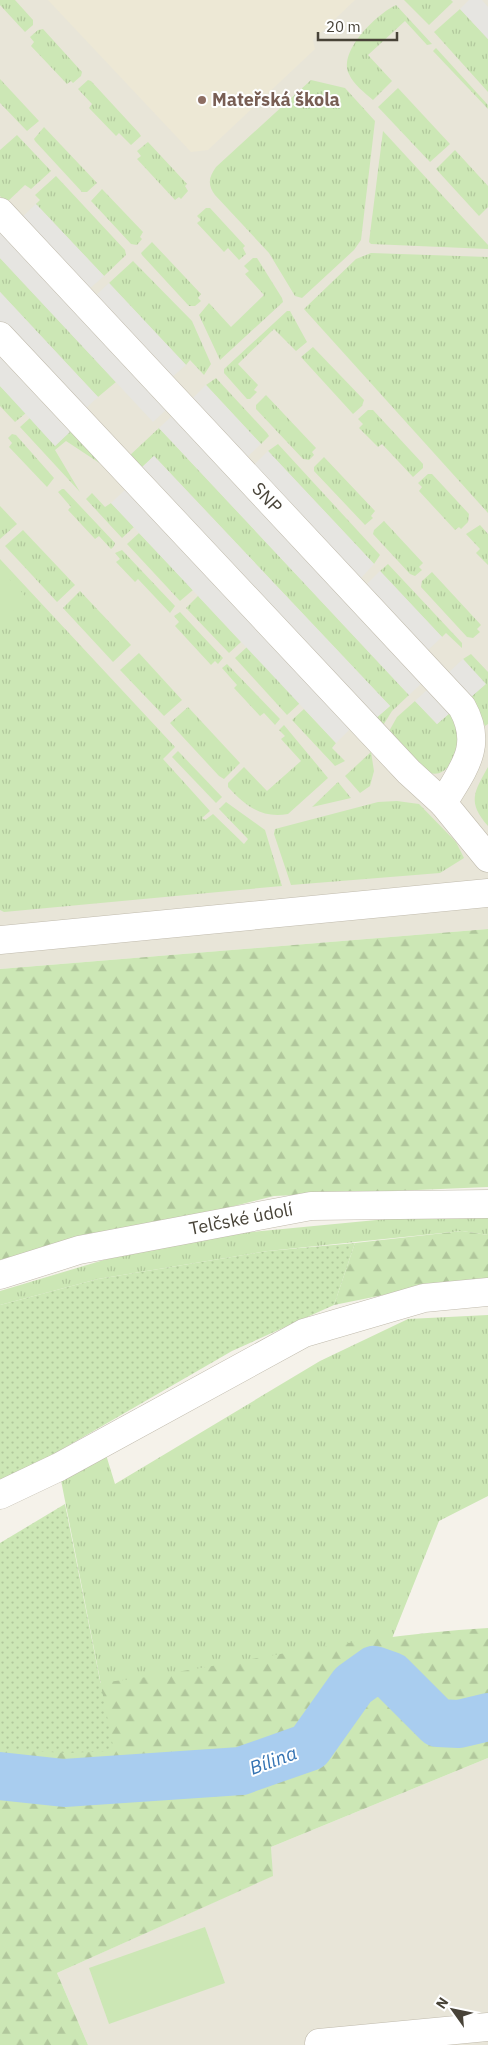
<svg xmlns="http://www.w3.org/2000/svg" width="488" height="2045" font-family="'IBM Plex Sans',sans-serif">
  <defs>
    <pattern id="grass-tufts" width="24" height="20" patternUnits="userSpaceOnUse" patternTransform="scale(1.25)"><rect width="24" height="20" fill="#cce7b5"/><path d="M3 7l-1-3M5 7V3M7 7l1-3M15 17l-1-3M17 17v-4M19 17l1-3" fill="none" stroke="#b1c79c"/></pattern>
    <pattern id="forest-firs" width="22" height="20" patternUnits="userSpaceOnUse" patternTransform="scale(1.25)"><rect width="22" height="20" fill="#cce7b5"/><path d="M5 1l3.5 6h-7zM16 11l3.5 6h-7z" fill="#b1c79c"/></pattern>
    <pattern id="garden-dots" width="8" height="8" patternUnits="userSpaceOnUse" patternTransform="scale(1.25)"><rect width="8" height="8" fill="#cce7b5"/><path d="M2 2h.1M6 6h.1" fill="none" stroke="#b1c79c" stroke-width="1.8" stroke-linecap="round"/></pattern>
  </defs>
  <rect width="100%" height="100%" fill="#f5f2ea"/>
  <g fill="#e8e5d8">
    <path d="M0,0H488V929L0,969Z"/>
    <path d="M488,1758V2045H88L57,1973L272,1876L271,1847Z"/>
  </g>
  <path fill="#ede8d5" d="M48,0H355L313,40L315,49L208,150L191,152Z"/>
  <g fill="url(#grass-tufts)">
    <path d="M0,0H15L33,20V25L25,32L0,5Z"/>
    <path d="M404,0H451L453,2L429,25Z"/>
    <path d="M396,5L432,44L427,45L405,21L368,55L392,81L373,100C365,93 353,84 349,74C338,51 377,14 396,5Z"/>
    <path d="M460,9L488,39V92L434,32Z"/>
    <path d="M43,29L82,72L81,76L73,83L71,81L67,84L31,46L34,42L30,37L38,30Z"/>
    <path d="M436,48L488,105V109L433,51Z"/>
    <path d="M0,79L39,121L27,131L0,103Z"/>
    <path d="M88,80L91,81L139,133L141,136L131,145L119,133L116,136L89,108L92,104L78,89Z"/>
    <path d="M311,80L345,88L375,121L361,240L354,250L302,298L295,296L269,253L215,195C207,184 209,177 216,167Z"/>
    <path d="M398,88L450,144L430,162L378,107Z"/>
    <path d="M44,127L97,183L87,192H82L35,141L34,139Z"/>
    <path d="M383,131L488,245V249L371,244L369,242Z"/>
    <path d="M17,135L51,171L31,189L25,185L6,203L0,196V150Z"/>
    <path d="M148,142L187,184L185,186L188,191L181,199L179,197L175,200L137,159L141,156L137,151Z"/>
    <path d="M455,150L488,186V207L479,216L436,169Z"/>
    <path d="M56,176L125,250L126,255L104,276L36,204L40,200L35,195Z"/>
    <path d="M102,189L143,232L140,237L142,239L137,245L131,244L93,203L91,201Z"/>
    <path d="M206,208H210L245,246L243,248L246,254L239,260L228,248L224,252L197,223L201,220L197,216Z"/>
    <path d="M152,242L201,294L198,298L201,301L195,306H189L142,255L141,253Z"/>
    <path d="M371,253L488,257V513L304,309L356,259Z"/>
    <path d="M0,258L116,382L98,397L0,292Z"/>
    <path d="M253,258H257L282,298L283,302L220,360L199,315L209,303L231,327L264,295L245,274L249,271L244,266Z"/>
    <path d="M133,261L192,321L211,364L204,375L190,360L186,365L109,283Z"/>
    <path d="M287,311H290L307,342L296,351L274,329L238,364L258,385L254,390L257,392L250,399H247L224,373V369Z"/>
    <path d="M313,347L364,400L362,406L353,414L301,357Z"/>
    <path d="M216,378L267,433L269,436L261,444L206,385Z"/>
    <path d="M0,386L26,413L15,422L0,406Z"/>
    <path d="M266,395L316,448L312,452L314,455L309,460L303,459L256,409V405Z"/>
    <path d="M368,410H373L423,464V468L413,477L382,444L378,447L359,428L363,424L358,419Z"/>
    <path d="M30,418L55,446L71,430L107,468L66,441L55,450L80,492L20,427Z"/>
    <path d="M159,428L409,695L392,711L382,727L375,719L390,706L154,456L139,470L128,457Z"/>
    <path d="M12,434L16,435L54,478L47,487L9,447L12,443L8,438Z"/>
    <path d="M278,444L380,555L374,564L268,451Z"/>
    <path d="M324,457L375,511L371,516L373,518L365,525L314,471V467Z"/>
    <path d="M428,474H432L469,514L468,522L461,529L459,527L455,530L419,491L422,487L418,483Z"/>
    <path d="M62,489H64L115,543L114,546L111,549L99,536L95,539L68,510L71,507L58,492Z"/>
    <path d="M92,493L105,507L111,503L134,527L122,538L86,499Z"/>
    <path d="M0,506L17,524L0,539Z"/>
    <path d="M384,521L423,563L419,567L422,570L415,576L410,574L373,534L374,530Z"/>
    <path d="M480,525L488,534V565L476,553L480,549L466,534Z"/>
    <path d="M23,530L75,585L57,602L5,546Z"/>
    <path d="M139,533L193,590L180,601L127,544Z"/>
    <path d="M122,550L175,606L170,613L138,579L135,582L116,562L120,559L115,553Z"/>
    <path d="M0,559L175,747L163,759L210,811L202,818L205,820L213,814L244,844L248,839L219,809L226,802L265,830L282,886L4,912L0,910Z"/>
    <path d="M388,564L462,643V648L446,633L442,637L380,571Z"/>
    <path d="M432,572L481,625L477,629L480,632L473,638L467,637L421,587L422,581Z"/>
    <path d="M80,591L131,645L113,662L63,608Z"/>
    <path d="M198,596L241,642L229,653L186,608Z"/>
    <path d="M180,612L223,658L218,664L215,661L211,665L175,626L179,622L174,616Z"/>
    <path d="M247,647L300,703L287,715L235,658Z"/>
    <path d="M139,653L182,700L164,716L120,670Z"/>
    <path d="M471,654L488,672V724L485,726L471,697L485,684L463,659Z"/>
    <path d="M227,664L280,719L275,725L264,713L260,716L234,688L237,685L222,668Z"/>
    <path d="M415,701L437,724L451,712C454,717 461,726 461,732C461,748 447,784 426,771C412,762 399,745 388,733L397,717Z"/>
    <path d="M188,707L240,763L224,779L219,776L170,723Z"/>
    <path d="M304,709L336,743L332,748L345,761L335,766L292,720Z"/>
    <path d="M284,725L328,778L288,814C261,819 245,805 228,787V783L244,767L267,791L301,761L281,739L285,736L279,730Z"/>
    <path d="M178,751L222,797L216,803L172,757Z"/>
    <path d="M371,752L374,771L370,786L360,793L345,776Z"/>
    <path d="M488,767V826C467,802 474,792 488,767Z"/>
    <path d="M338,782L351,798L312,807Z"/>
    <path d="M397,801L419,804L456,842L464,858L440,873L291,885L274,834L275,829L378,802Z"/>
    <path d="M488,1213V1235L462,1231L268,1251L98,1279L0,1305V1291L107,1259L241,1233L418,1216Z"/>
    <path d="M488,1315V1496L439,1521L389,1646L114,1751L59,1470L103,1445L115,1484L320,1361L408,1319Z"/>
  </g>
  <g fill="url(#forest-firs)">
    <path d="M488,929V1187L274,1196L0,1265V969Z"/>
    <path d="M462,1231L488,1235V1283L408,1290L334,1305L355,1243Z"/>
    <path d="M488,1628V1758L271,1847L273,1876L57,1973L88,2045H0V1697C55,1687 110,1683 165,1674C272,1656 380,1634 488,1628Z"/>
  </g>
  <g fill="url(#garden-dots)">
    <path d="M355,1243L334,1305L232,1351L0,1485V1305L98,1279L268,1251Z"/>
    <path d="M65,1504L114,1751L66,1753L0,1749V1543Z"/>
  </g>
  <g fill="#cce7b5">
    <path d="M0,569L27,598L0,623Z"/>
    <path d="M205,1927L225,1983L109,2024L89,1968Z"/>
  </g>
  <g fill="#e6e5e1">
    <path d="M469,0H482L488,7V39L460,9Z"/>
    <path d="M36,204L104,276L88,290L21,218Z"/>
    <path d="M0,231L167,409L153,422L0,258Z"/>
    <path d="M109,283L186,365L170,379L94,297Z"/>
    <path d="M0,292L98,397L83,411L0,323Z"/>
    <path d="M0,357L70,432L55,446L0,386Z"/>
    <path d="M206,385L261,444L246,458L191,400Z"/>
    <path d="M173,415L423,682L409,695L159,428Z"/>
    <path d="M268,451L374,564L360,579L253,466Z"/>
    <path d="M154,456L390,706L375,719L139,470Z"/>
    <path d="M125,490L350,729L336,743L111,503Z"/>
    <path d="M380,571L442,637L427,651L365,586Z"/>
    <path d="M463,659L486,684L471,697L448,673Z"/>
    <path d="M429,688L451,712L437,724L415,701Z"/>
  </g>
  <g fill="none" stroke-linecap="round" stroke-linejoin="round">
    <path stroke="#a9cdef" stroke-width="48" d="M0,1776L64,1783L241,1771L309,1747L353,1685L374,1670L391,1676L438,1723L459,1724L488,1717"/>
    <g stroke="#c0bbad" stroke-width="29">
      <g id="minor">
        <path d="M0,212L462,707C484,746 463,769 443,803"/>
        <path d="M0,336L409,772L443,803L488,858"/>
        <path d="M0,940L488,893"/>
        <path d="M0,1275L79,1250L311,1206L488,1204"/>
        <path d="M0,1495L59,1467L304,1333L424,1298L488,1292"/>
        <path d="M319,2043L488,2027"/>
      </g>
    </g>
    <use href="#minor" stroke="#fff" stroke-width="28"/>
  </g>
  <circle fill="#8d6e63" stroke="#fff" stroke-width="2" cx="202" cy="100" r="5"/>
  <g text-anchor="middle" stroke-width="4" stroke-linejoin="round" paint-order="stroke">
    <g font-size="18" font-weight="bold" fill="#785e54" stroke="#fff" text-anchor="start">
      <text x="212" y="106">Mateřská škola</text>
    </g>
    <g font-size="18" fill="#484338" stroke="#fff">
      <text transform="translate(267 498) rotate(47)" y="6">SNP</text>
      <text transform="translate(241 1219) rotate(-11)" y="6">Telčské údolí</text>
    </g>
    <g font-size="19" font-style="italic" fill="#3473b2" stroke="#fff">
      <text transform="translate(273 1760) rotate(-20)" y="7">Bílina</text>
    </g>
  </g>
  <g transform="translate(453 2010) rotate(303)" stroke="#ffffff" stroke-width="4" paint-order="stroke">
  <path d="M0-4L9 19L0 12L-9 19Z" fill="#484338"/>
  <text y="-8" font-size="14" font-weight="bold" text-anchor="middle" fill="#484338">N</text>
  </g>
  <path d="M318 32v8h79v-8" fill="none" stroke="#484338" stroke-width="2.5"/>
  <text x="326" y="32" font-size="15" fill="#484338" stroke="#ffffff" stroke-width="4" paint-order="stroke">20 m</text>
</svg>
